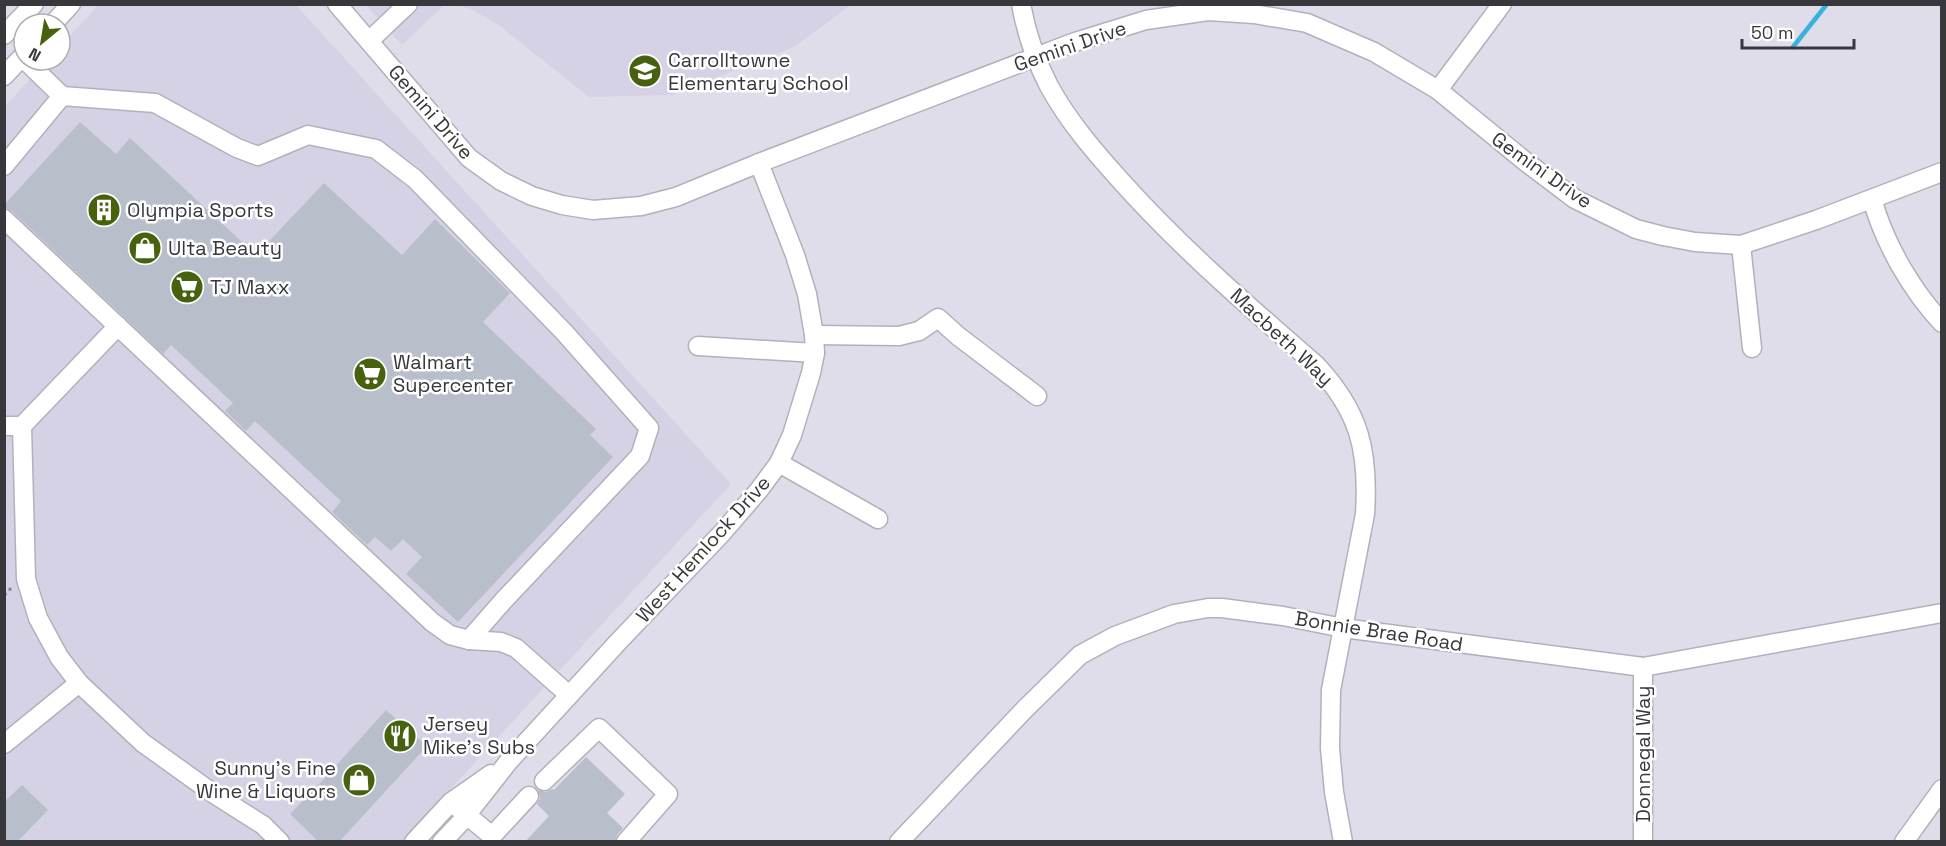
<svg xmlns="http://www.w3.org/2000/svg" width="1946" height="846" font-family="'Space Grotesk',sans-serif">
  <rect width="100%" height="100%" fill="#e0ddea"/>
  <g fill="#d6d2e6">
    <path d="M98,5H296L731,484L403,841H5L4,107L48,60H60V47Z"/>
    <path d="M366,5H444L402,45Z"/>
    <path d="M457,5H851L794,47L673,95L589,97L500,26L473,10Z"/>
  </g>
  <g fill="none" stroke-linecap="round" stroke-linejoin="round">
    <path stroke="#3bb2dd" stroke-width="4.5" d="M1793,47L1827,4"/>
  </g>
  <g fill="#b9bfca">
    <path d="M80,122L116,154L130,138L256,255L324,183L402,255L435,219L510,293L483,322L596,429L590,435L613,457L458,622L406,574L422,557L403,539L391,551L375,537L367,545L332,512L341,501L255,421L246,431L225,411L233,403L171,345L163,354L12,211L4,208V205Z"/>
    <path d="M386,710L427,746L339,842H319L290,814L324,779Z"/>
    <path d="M586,757L625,794L607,813L623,828L617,835L615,842H525L549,816L537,804L540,798L538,790L546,792L552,789L554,790Z"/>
    <path d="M22,785L48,810L17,842H4V802Z"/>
  </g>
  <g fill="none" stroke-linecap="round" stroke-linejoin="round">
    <g stroke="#b3b0bc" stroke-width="21">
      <g id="minor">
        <path d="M337,4L469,158L501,181L532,196L562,205L593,210L641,206L676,197L759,163L1075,42L1146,20L1208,11L1254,14L1307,23L1374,52L1438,90L1526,162L1575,199L1636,229L1663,236L1695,242L1741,245L1816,220L1942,172"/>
        <path d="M1021,4C1026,32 1036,61 1049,86C1068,121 1094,151 1120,180C1180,247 1248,306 1316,365C1360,412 1369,451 1365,514L1331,690L1330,748L1334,792L1343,842"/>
        <path d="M53,24L71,4"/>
        <path d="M4,35L34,4"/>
        <path d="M369,41L408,4"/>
        <path d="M4,76L24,55"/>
        <path d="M1438,90L1502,4"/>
        <path d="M62,96L155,103L237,148L258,156L308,135L376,149L415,179L564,332L649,428L640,456L504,600L469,640"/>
        <path d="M4,166L62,96L25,60"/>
        <path d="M1872,199C1885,244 1910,288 1942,323"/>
        <path d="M4,219L432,622L450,635L469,640L501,642L516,648L569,695"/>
        <path d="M1741,245L1752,348"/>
        <path d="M814,335L899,336L919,331L938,318L958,336L1037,396"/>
        <path d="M698,346L815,353"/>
        <path d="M4,426H22L118,326"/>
        <path d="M22,426L26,579L38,618L59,657L79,683L143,743L214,794L263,825L280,842"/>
        <path d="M779,463L878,519"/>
        <path d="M4,744L79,683"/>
        <path d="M544,781L599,728L668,794L626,842"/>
        <path d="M457,807L492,836L529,796"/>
        <path d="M414,842L451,802L491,774"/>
        <path d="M442,842L461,822L509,761L619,641L722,533L759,490L779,463L792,435L811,373L815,353L814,335L807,294L795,255L759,163"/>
        <path d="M899,842L1025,709L1080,655L1115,636L1174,614L1208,608H1222L1283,616L1343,628L1643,667L1942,613"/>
        <path d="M1643,842V667"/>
        <path d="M1904,842L1942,789"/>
      </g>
    </g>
    <path stroke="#85838c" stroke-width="3" stroke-dasharray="3 4.5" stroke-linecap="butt" d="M4,595L10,591V585"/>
    <use href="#minor" stroke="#fff" stroke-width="18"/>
  </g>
  <defs>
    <g id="school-disc" transform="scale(1.725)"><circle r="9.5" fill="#47610f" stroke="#fff"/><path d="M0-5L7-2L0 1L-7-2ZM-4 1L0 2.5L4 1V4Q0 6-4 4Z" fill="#fff"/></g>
    <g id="building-disc" transform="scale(1.725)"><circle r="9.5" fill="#47610f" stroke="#fff"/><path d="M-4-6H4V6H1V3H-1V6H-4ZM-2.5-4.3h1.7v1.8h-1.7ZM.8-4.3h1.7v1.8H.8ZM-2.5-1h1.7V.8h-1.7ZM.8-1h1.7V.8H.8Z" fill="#fff"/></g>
    <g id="shop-disc" transform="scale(1.725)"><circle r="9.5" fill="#47610f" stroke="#fff"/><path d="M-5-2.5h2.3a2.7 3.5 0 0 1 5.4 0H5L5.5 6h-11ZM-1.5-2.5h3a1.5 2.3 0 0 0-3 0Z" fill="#fff"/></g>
    <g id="supermarket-disc" transform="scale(1.725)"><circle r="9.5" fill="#47610f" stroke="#fff"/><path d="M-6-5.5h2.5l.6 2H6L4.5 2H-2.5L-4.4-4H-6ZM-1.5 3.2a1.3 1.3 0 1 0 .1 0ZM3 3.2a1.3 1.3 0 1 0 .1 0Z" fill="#fff"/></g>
    <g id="restaurant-disc" transform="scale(1.725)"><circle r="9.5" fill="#47610f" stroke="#fff"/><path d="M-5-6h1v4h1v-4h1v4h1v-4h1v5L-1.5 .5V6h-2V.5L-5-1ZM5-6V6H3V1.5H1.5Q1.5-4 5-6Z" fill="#fff"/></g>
  </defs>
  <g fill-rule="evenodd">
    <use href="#school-disc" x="645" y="71"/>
    <use href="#building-disc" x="104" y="210"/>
    <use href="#shop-disc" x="145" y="248"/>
    <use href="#supermarket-disc" x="187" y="287"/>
    <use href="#supermarket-disc" x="370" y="374"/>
    <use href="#restaurant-disc" x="400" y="736"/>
    <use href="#shop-disc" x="359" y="780"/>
  </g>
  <g text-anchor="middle" stroke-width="5" stroke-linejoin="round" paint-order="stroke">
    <g font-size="20" fill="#38373c" stroke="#fff">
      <text transform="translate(1070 46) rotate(-19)" y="7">Gemini Drive</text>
      <text transform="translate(431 112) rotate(49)" y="7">Gemini Drive</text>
      <text transform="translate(1542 170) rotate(35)" y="7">Gemini Drive</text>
      <text transform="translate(1282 337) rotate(43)" y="7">Macbeth Way</text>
      <text transform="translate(703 549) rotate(-48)" y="7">West Hemlock Drive</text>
      <text transform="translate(1379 631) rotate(9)" y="7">Bonnie Brae Road</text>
      <text transform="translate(1643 754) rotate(-90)" y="7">Donnegal Way</text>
    </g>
    <g font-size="20" fill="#38373c" stroke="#fff" text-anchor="start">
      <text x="668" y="67">Carrolltowne<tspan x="668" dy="23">Elementary School</tspan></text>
      <text x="127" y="217">Olympia Sports</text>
      <text x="168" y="255">Ulta Beauty</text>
      <text x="210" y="294">TJ Maxx</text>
      <text x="393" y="369">Walmart<tspan x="393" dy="23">Supercenter</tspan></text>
      <text x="423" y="731">Jersey<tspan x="423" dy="23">Mike's Subs</tspan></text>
      <text x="336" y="775" text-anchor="end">Sunny's Fine<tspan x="336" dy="23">Wine &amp; Liquors</tspan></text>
    </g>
  </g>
  <rect width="1946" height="846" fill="none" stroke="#38373c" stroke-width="12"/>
  <g transform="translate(42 42) rotate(210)"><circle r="28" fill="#ffffff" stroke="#afafb1" stroke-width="1.5"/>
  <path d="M0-4.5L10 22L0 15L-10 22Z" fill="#47610f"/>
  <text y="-9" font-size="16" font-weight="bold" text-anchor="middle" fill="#38373c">N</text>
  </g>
  <path d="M1742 39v9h112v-9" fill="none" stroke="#38373c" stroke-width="3"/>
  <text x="1751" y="39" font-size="18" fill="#38373c" stroke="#ffffff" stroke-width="4.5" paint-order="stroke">50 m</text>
</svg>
